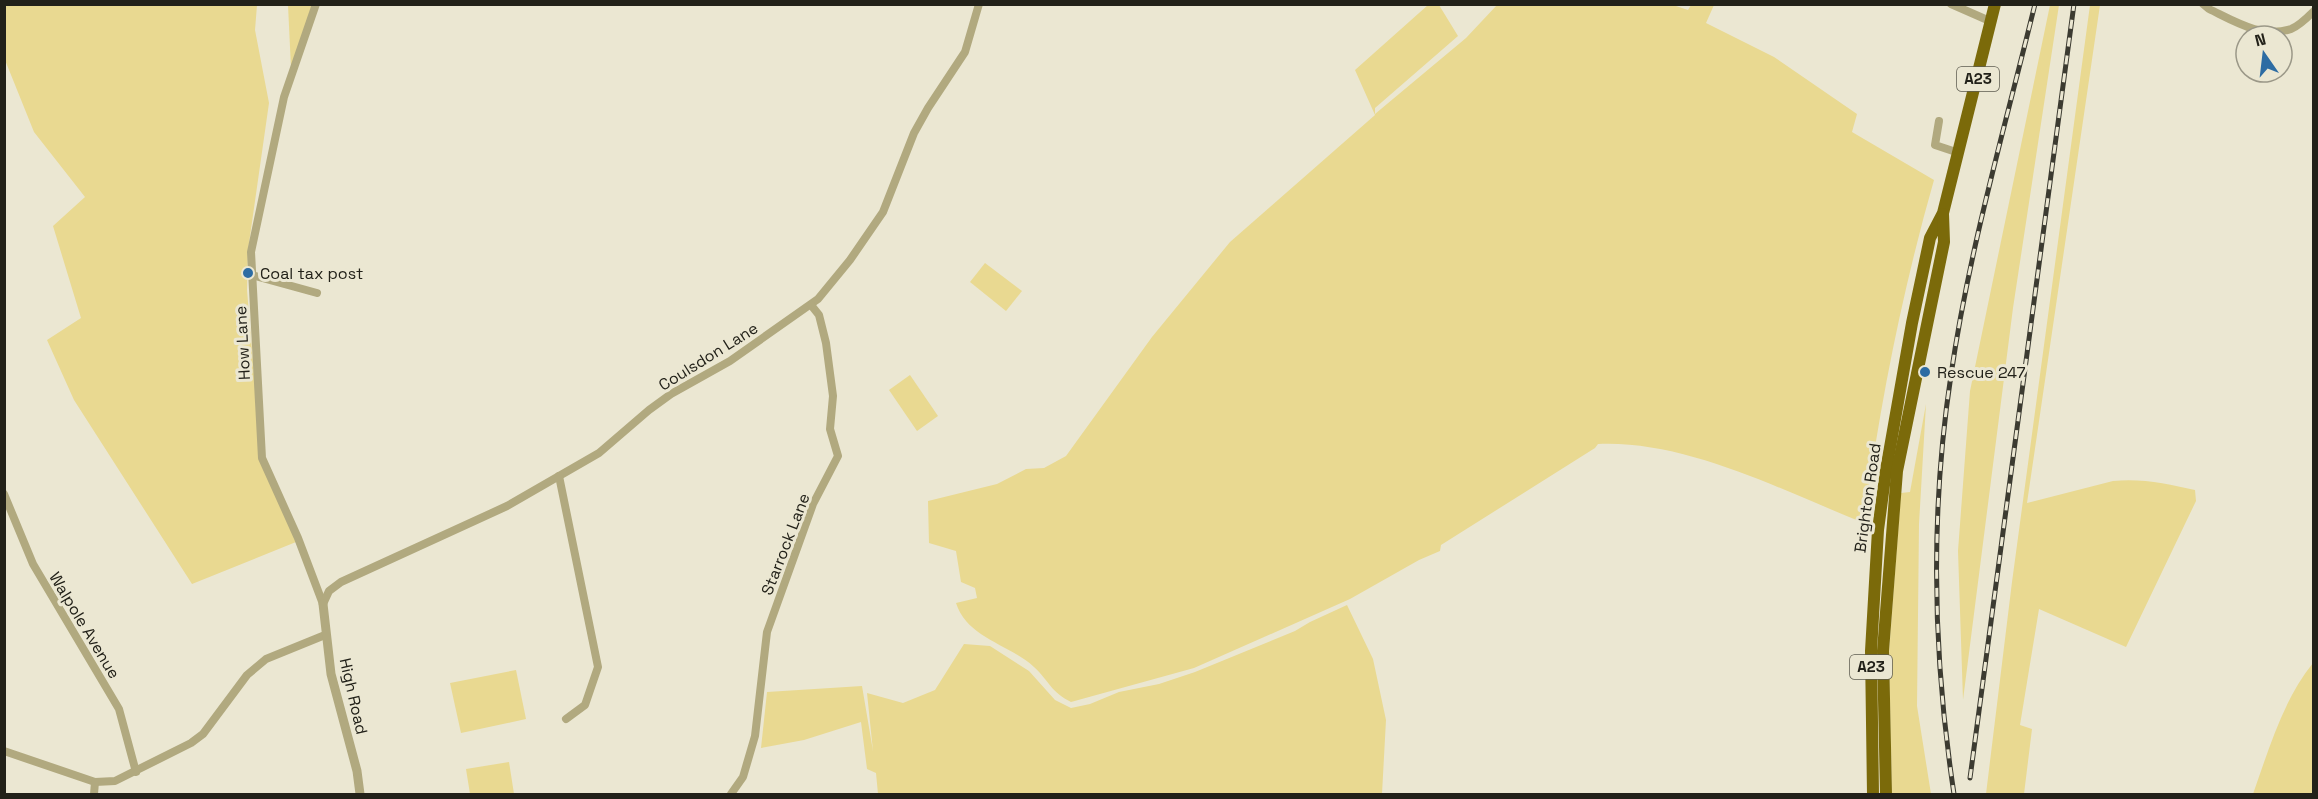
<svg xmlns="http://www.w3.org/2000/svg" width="2318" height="799" font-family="'Space Grotesk',sans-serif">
  <rect width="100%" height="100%" fill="#ebe7d2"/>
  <g fill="#e9d991">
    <path d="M1670,4L1688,10L1691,5H1714L1706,23L1774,57L1857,114L1852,132L1934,180C1902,292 1879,408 1864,523C1783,491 1687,440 1598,444L1595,448L1441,545L1440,551L1419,560L1350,599L1194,668L1071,702C1051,692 1049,681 1034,667C1009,644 967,638 956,603L977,598L975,588L961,582L956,551L929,543L928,501L997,484L1026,469L1044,468L1066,456L1152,337L1230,242L1375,115L1355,70L1428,5H1439L1458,36L1375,108V114L1466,38L1497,5Z"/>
    <path d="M4,5H257L255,30L269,103L248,250L247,290L261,459L296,542L192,584L74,400L47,340L81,318L53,226L85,197L34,132L5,60Z"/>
    <path d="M288,5H312L291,68Z"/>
    <path d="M2050,5H2059L2013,308L1963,700L1958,551L1970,391Z"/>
    <path d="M2090,5H2100L2027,503L2113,481C2142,478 2168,484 2195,490L2196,501L2126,647L2039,609L2020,725L2032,729L2024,794H1986L2012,582Z"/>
    <path d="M985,263L1022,291L1006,311L970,282Z"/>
    <path d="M910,375L938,416L917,431L889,390Z"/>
    <path d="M1926,404L1919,524L1917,706L1931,794H1892L1889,653L1901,493L1910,492Z"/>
    <path d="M1347,605L1373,659L1386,720L1382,794H878L876,773L867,769L861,722L804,740L761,748L767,692L862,686L873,751L867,693L903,703L935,690L964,644L990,646L1029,671L1055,700L1071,708L1090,704L1119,692L1159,684L1195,672L1295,631L1310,622Z"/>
    <path d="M2313,663V794H2253C2269,749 2283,700 2313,663Z"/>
    <path d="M516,670L526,719L461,733L450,683Z"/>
    <path d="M509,762L514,794H470L466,769Z"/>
  </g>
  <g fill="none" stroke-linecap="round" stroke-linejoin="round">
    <g stroke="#b1a97f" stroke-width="8">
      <path d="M316,4L284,97L251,252L262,458L298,538L323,604"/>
      <path d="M1951,4L1992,22"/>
      <path d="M2203,4L2209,9C2234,21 2262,39 2291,29C2299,26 2308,17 2314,11"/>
      <path d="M1939,121L1935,145L1959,153"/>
      <path d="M252,275L317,293"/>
      <path d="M559,476L598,667L585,705L566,719"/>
      <path d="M4,494L33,564L119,709L136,772"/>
      <path d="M323,604L329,591L341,582L507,506L599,453L649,410L671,394L730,361L818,299L850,260L883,212L914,133L928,108L965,52L979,4"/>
      <path d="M4,751L95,782L115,781L191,743L203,734L247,675L266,659L325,635"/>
      <path d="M94,794L95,782"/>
      <path d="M731,794L743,777L755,736L767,632L813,504L838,456L830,429L833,396L826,343L819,315L811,305"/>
    </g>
    <path stroke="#b1a97f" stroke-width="9" d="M323,604L331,674L357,771L360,794"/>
    <g stroke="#7b6a0a" stroke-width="12">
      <path d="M1873,794L1871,651L1878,530L1886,470L1912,323L1930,238L1943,213L1995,4"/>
      <path d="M1886,794L1883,651L1897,471L1944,242L1943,214"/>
    </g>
    <g stroke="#3c3b31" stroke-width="5">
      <g id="rail">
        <path d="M1970,778L2074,4"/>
        <path d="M1954,794C1933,656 1930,513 1951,375C1969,250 2005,127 2035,4"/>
      </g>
    </g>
    <use href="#rail" stroke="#ebe7d2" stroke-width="3" stroke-dasharray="9" stroke-linecap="butt"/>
  </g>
  <g fill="#2d6ca3" stroke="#ebe7d2" stroke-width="2">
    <circle cx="248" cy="273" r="6"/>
    <circle cx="1925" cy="372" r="6"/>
  </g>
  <g text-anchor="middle" stroke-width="6" stroke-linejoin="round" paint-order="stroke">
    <g fill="#ebe7d2" stroke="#5e5c50" stroke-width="1.5">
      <rect x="1957" y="67" width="42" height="24" rx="4.5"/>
      <rect x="1850" y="655" width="42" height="24" rx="4.5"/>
    </g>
    <g font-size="15" font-weight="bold" fill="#222119">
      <text x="1978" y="84">A23</text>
      <text x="1871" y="672">A23</text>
    </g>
    <g font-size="16" fill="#222119" stroke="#ebe7d2" text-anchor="start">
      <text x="260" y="279">Coal tax post</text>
      <text x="1937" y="378">Rescue 247</text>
    </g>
    <g font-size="16" fill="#222119" stroke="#ebe7d2">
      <text transform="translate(242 343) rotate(-93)" y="6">How Lane</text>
      <text transform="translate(708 356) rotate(-32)" y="6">Coulsdon Lane</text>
      <text transform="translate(1867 498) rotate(-82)" y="6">Brighton Road</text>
      <text transform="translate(785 544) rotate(-69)" y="6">Starrock Lane</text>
      <text transform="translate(85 625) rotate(59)" y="6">Walpole Avenue</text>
      <text transform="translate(354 696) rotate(77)" y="6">High Road</text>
    </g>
  </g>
  <rect width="2318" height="799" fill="none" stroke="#222119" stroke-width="12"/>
  <g transform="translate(2264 54) rotate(346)"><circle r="28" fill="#ebe7d2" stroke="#9b9888" stroke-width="1.5"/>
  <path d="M0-4.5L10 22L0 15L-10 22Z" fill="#2d6ca3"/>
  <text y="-9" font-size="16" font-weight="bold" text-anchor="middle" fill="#222119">N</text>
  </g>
</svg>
